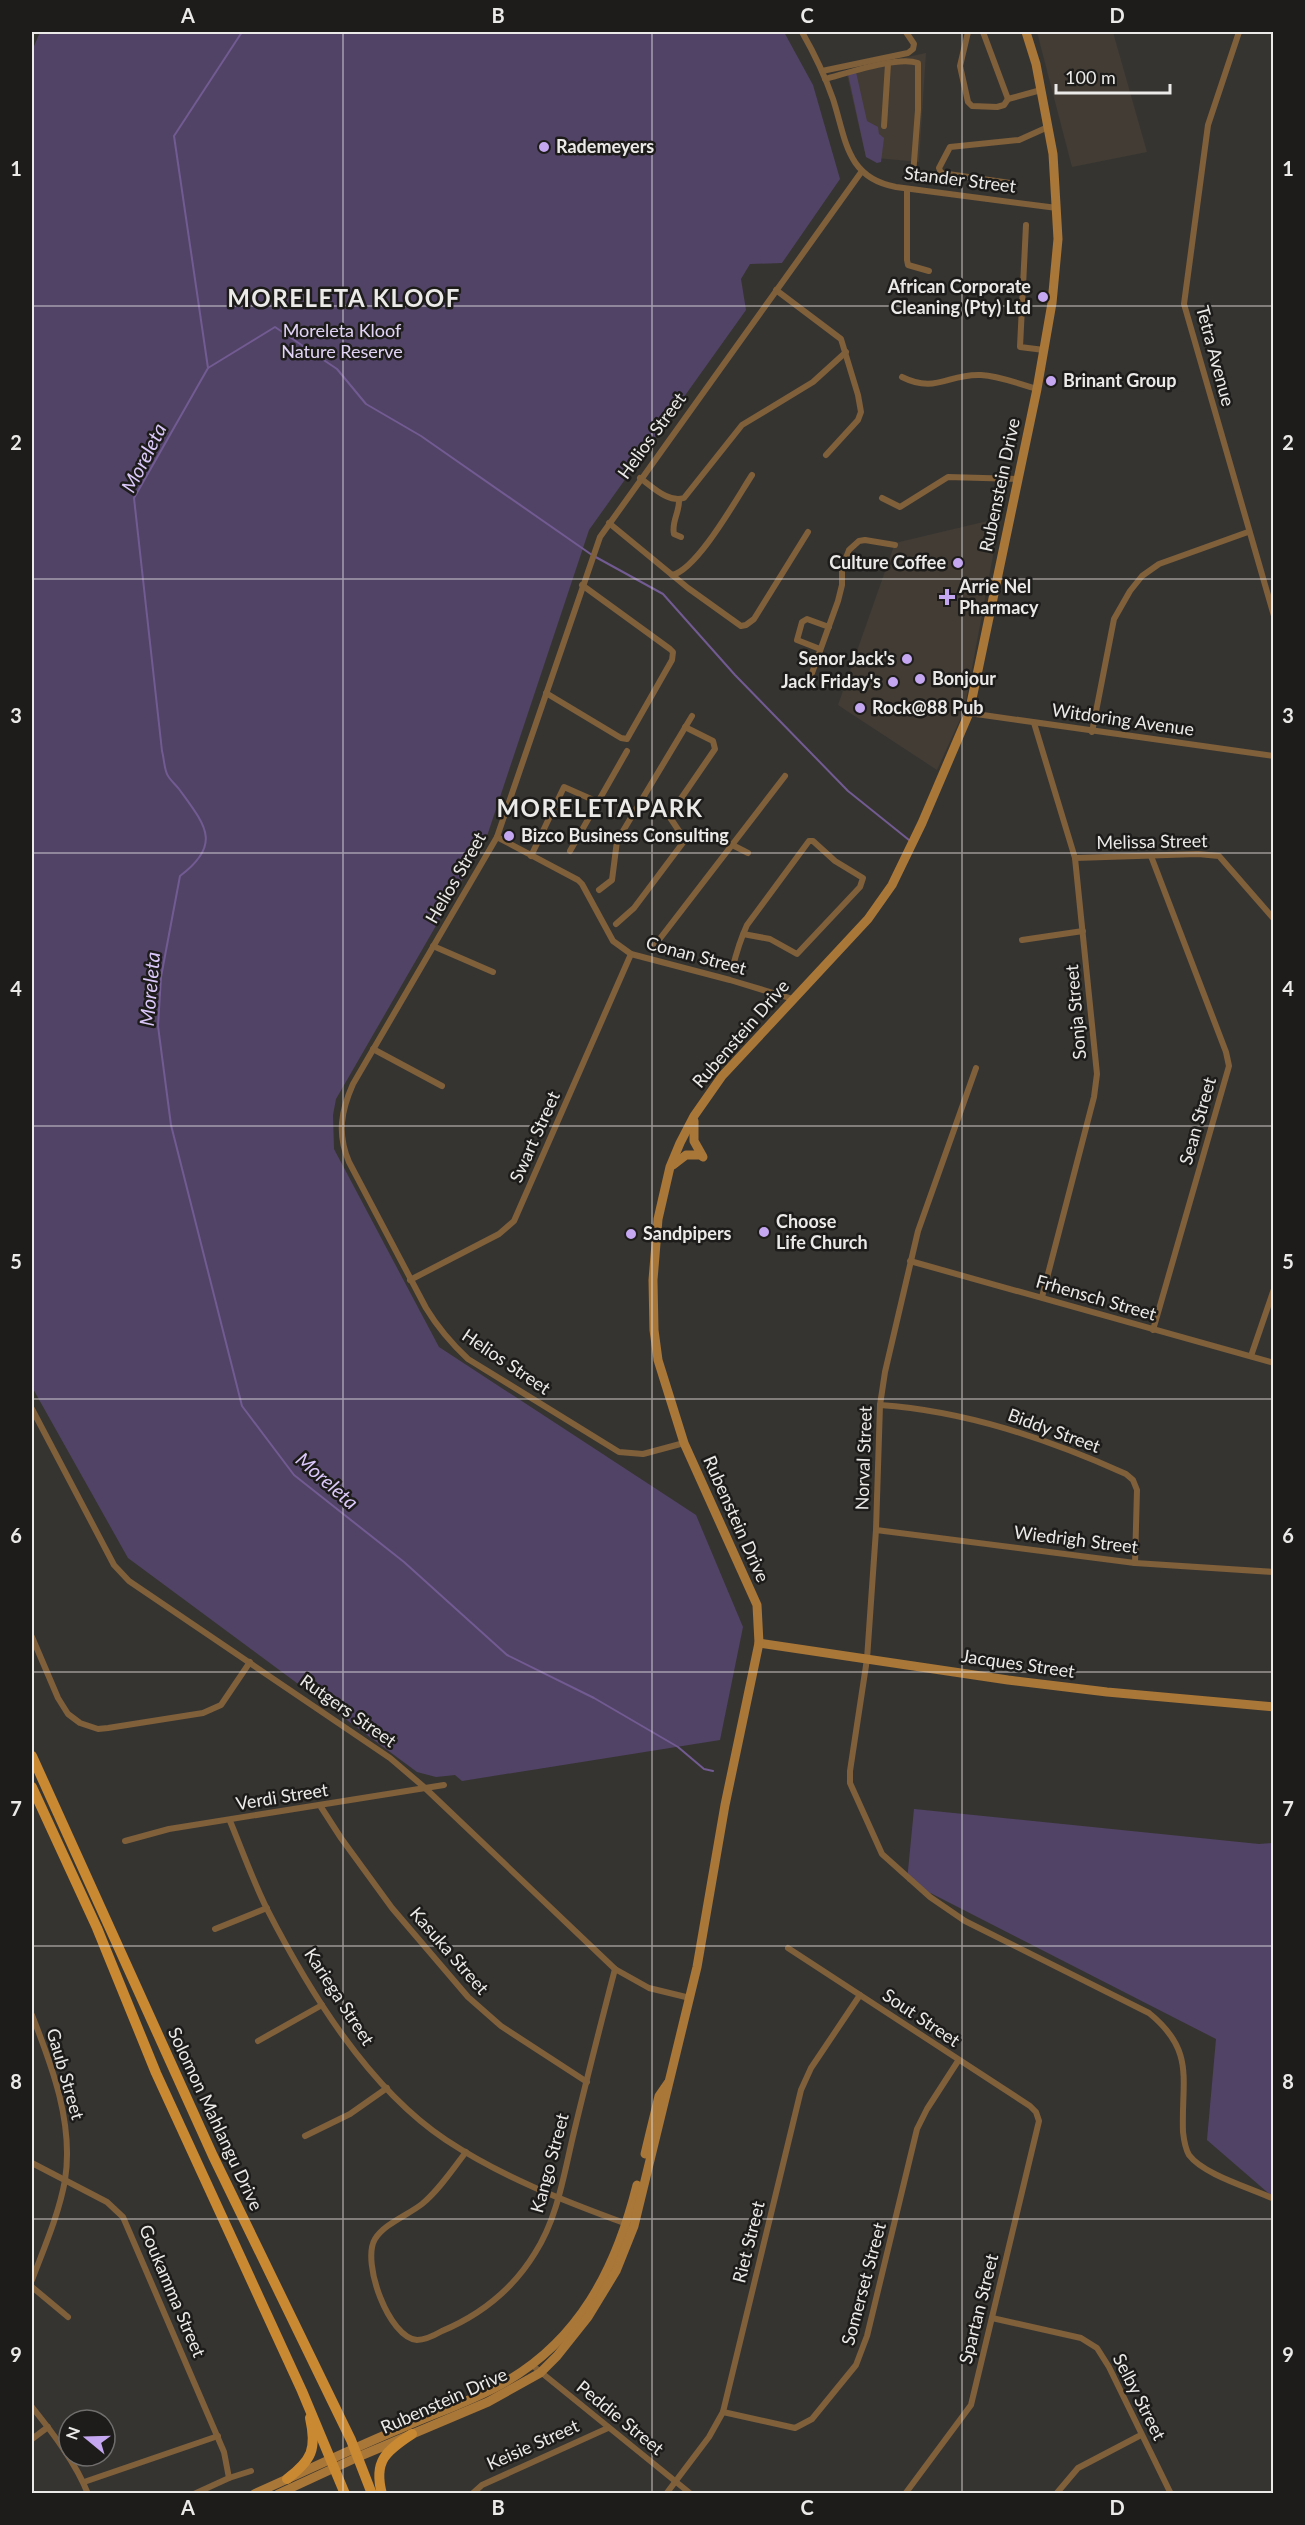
<svg xmlns="http://www.w3.org/2000/svg" width="1305" height="2525" font-family="Lato,sans-serif">
  <rect width="100%" height="100%" fill="#363431"/>
  <g fill="#423c34">
    <path d="M1037,32H1113L1147,152L1072,167Z"/>
    <path d="M926,53L919,162L866,157L846,70Z"/>
    <path d="M1000,518L964,711L937,770L838,705L895,543Z"/>
  </g>
  <g fill="#514366">
    <path d="M40,32H784L813,85L840,179L782,263L750,264L741,279L746,310L589,530L486,839L336,1099L333,1115L334,1149L439,1347L696,1515L743,1627L720,1740L462,1781L455,1775L436,1777L417,1772L128,1558L32,1387V51Z"/>
    <path d="M856,72L867,121L878,127L879,134L884,138L881,162L877,163L866,157L848,74Z"/>
    <path d="M914,1809L1259,1844L1273,1843V2197L1207,2140L1216,2039L907,1881Z"/>
  </g>
  <g fill="none" stroke-linecap="round" stroke-linejoin="round">
    <g stroke="#725b92" stroke-width="2">
      <path d="M242,32L174,136L208,368L134,498L162,751C164,758 164,767 167,774C169,779 175,784 179,789C205,825 223,844 180,876L161,977L158,1026L171,1125L242,1406L294,1475L404,1562L507,1655L594,1698L678,1747L704,1769L713,1771"/>
      <path d="M208,368L275,327L337,369L366,404L421,436L592,555L663,594L735,675L848,791L909,840"/>
    </g>
    <g stroke="#7f603b" stroke-width="6">
      <path d="M802,32C814,53 825,76 833,99C846,139 846,178 896,187L1057,208"/>
      <path d="M968,32L960,66L968,102L972,106L997,107L1004,105L1008,99L1041,90"/>
      <path d="M983,32L1008,99"/>
      <path d="M1239,32L1208,125L1184,304L1274,616"/>
      <path d="M822,71L908,53L913,49L914,44L906,32"/>
      <path d="M825,79C848,73 897,56 918,63V110L913,175"/>
      <path d="M884,126L888,64"/>
      <path d="M1010,183L941,173L939,168L950,147L1019,140L1048,127"/>
      <path d="M907,189V260L908,265L929,271"/>
      <path d="M1026,225L1020,347L1044,350"/>
      <path d="M776,290L841,339L858,395L861,412L858,420L826,455"/>
      <path d="M902,377C936,394 949,373 981,375C1000,376 1019,384 1037,389"/>
      <path d="M640,478C653,487 668,503 684,498L742,425L813,382L846,352"/>
      <path d="M882,498L900,507L948,477L1019,479"/>
      <path d="M679,499C680,512 671,522 674,534L681,537"/>
      <path d="M609,523L688,588L741,626L746,625L754,619L808,532"/>
      <path d="M672,575C697,570 737,498 752,475"/>
      <path d="M820,649L797,640L802,622L807,619L829,627"/>
      <path d="M812,673L838,601L842,585V568L849,550L859,541L865,540L895,545"/>
      <path d="M546,693L621,738L627,739L672,660L673,652L670,649L582,585"/>
      <path d="M969,713L1274,756"/>
      <path d="M1034,723L1075,858L1097,1074L1094,1097L1042,1297"/>
      <path d="M1092,732L1114,619L1130,591L1142,576L1159,564L1248,532"/>
      <path d="M669,816L715,749L713,741L685,727"/>
      <path d="M707,832L748,853"/>
      <path d="M497,837L578,880L582,884L613,941L631,954L730,980L793,999"/>
      <path d="M570,851L627,751"/>
      <path d="M531,856L564,787L598,802"/>
      <path d="M1151,856L1226,1052L1229,1066L1153,1330"/>
      <path d="M1075,858L1198,854L1219,856L1274,919"/>
      <path d="M599,890L612,880L617,841L692,716"/>
      <path d="M616,924L634,908L685,840L669,816L641,802"/>
      <path d="M1022,940L1083,931"/>
      <path d="M655,945L785,776"/>
      <path d="M433,946L493,972"/>
      <path d="M732,970C736,954 740,940 747,925L809,841H813L835,861L863,878L860,887L797,954L770,939L743,934"/>
      <path d="M373,1049L442,1086"/>
      <path d="M976,1068L918,1231L885,1372L880,1405L876,1530L867,1659L850,1771V1783L882,1854L930,1897L965,1921L1149,2013C1196,2051 1181,2080 1183,2132C1184,2141 1185,2148 1189,2155C1204,2175 1251,2188 1274,2199"/>
      <path d="M910,1261L1274,1363"/>
      <path d="M410,1280L499,1234L514,1221L631,954"/>
      <path d="M1251,1356L1274,1289"/>
      <path d="M880,1405C966,1411 1048,1439 1126,1474L1133,1480L1137,1490L1135,1563"/>
      <path d="M32,1409L114,1565L129,1581L390,1758L424,1787L615,1969L649,1988L690,1998"/>
      <path d="M684,1443L643,1454L619,1452L468,1359C451,1343 438,1328 426,1308L349,1162C337,1134 341,1111 353,1084L497,837L600,537L862,171"/>
      <path d="M876,1530L1135,1563L1274,1572"/>
      <path d="M32,1637L58,1698L68,1714L80,1723L98,1729L108,1728L203,1713L221,1705L250,1662"/>
      <path d="M321,1807L341,1838L392,1908L468,1997L501,2026L587,2082"/>
      <path d="M230,1821C242,1850 253,1881 267,1909C309,1991 368,2088 446,2140C502,2177 564,2201 627,2224"/>
      <path d="M125,1841L169,1829L444,1785"/>
      <path d="M215,1929L267,1908"/>
      <path d="M788,1948L1030,2106L1036,2112L1039,2121L971,2405L905,2494"/>
      <path d="M32,2015C52,2066 74,2124 65,2180C59,2214 44,2248 32,2280"/>
      <path d="M258,2041L322,2005"/>
      <path d="M305,2136L350,2114L387,2088"/>
      <path d="M466,2152C452,2170 439,2190 422,2204C408,2215 384,2224 375,2239C361,2262 389,2338 417,2340C426,2340 435,2335 442,2331C480,2315 513,2289 535,2253C558,2217 564,2173 574,2132C587,2078 601,2023 615,1969"/>
      <path d="M32,2163L107,2202L123,2217L224,2452L229,2478"/>
      <path d="M32,2287L68,2317"/>
      <path d="M992,2318L1081,2338L1097,2348L1109,2367L1171,2494"/>
      <path d="M532,2365L691,2494"/>
      <path d="M32,2407C52,2432 76,2463 88,2494"/>
      <path d="M723,2412L795,2428L812,2419L856,2365L867,2336L917,2129L927,2109L958,2061"/>
      <path d="M32,2439L48,2427"/>
      <path d="M84,2482L218,2436"/>
      <path d="M194,2494L229,2478L251,2471"/>
      <path d="M472,2494L482,2485L608,2428"/>
      <path d="M666,2494L709,2437L723,2412L801,2090L811,2068L860,1995"/>
      <path d="M1056,2494L1078,2468L1141,2435"/>
    </g>
    <g stroke="#a97738" stroke-width="9">
      <path d="M694,1121V1141L703,1157"/>
      <path d="M673,1165L686,1155H700"/>
      <path d="M759,1643L1008,1680L1107,1692L1274,1707"/>
      <path d="M645,2154L659,2096L668,2083"/>
      <path d="M254,2494C304,2472 353,2448 404,2427C436,2413 469,2402 500,2385C579,2342 616,2269 637,2185"/>
      <path d="M278,2494L358,2457L488,2402L540,2373L557,2356L588,2317L616,2271L634,2226L697,1967L725,1805L759,1643L757,1605L684,1443L658,1360L654,1330L653,1280L658,1219L670,1167L680,1143L694,1116L722,1076L868,919L892,885L922,823L969,713L1037,389L1052,303L1058,239L1053,154L1036,64L1026,32"/>
    </g>
    <g stroke="#c98932" stroke-width="10">
      <path d="M32,1756L213,2156L351,2440L372,2494"/>
      <path d="M32,1787L97,1928L156,2073L302,2391L345,2494"/>
      <path d="M287,2479C312,2460 317,2449 310,2418"/>
      <path d="M382,2494C373,2461 386,2451 412,2434"/>
    </g>
  </g>
  <path fill="none" stroke="#eceae9" stroke-width="1.5" stroke-opacity="0.55" d="M343,32V2494M652,32V2494M962,32V2494M32,306H1274M32,579H1274M32,853H1274M32,1126H1274M32,1399H1274M32,1672H1274M32,1946H1274M32,2219H1274"/>
  <g fill="#c5a7f1" stroke="#1d1c1a" stroke-width="2">
    <circle cx="544" cy="147" r="6"/>
    <circle cx="1043" cy="297" r="6"/>
    <circle cx="1051" cy="381" r="6"/>
    <circle cx="958" cy="563" r="6"/>
    <path d="M944 588h6v6h6v6h-6v6h-6v-6h-6v-6h6z"/>
    <circle cx="907" cy="659" r="6"/>
    <circle cx="920" cy="679" r="6"/>
    <circle cx="893" cy="682" r="6"/>
    <circle cx="860" cy="708" r="6"/>
    <circle cx="509" cy="836" r="6"/>
    <circle cx="764" cy="1232" r="6"/>
    <circle cx="631" cy="1234" r="6"/>
  </g>
  <g text-anchor="middle" stroke-width="5" stroke-linejoin="round" paint-order="stroke">
    <g font-size="18" font-weight="bold" fill="#eceae9" stroke="#1d1c1a" text-anchor="start">
      <text x="556" y="153">Rademeyers</text>
      <text x="1031" y="293" text-anchor="end">African Corporate<tspan x="1031" dy="21">Cleaning (Pty) Ltd</tspan></text>
      <text x="1063" y="387">Brinant Group</text>
      <text x="946" y="569" text-anchor="end">Culture Coffee</text>
      <text x="959" y="593">Arrie Nel<tspan x="959" dy="21">Pharmacy</tspan></text>
      <text x="895" y="665" text-anchor="end">Senor Jack's</text>
      <text x="932" y="685">Bonjour</text>
      <text x="881" y="688" text-anchor="end">Jack Friday's</text>
      <text x="872" y="714">Rock@88 Pub</text>
      <text x="521" y="842">Bizco Business Consulting</text>
      <text x="776" y="1228">Choose<tspan x="776" dy="21">Life Church</tspan></text>
      <text x="643" y="1240">Sandpipers</text>
    </g>
    <g font-size="18" fill="#eceae9" stroke="#1d1c1a">
      <text transform="translate(960 180) rotate(7)" y="6">Stander Street</text>
      <text transform="translate(1215 356) rotate(75)" y="6">Tetra Avenue</text>
      <text transform="translate(652 436) rotate(-54)" y="6">Helios Street</text>
      <text transform="translate(1000 485) rotate(-78)" y="6">Rubenstein Drive</text>
      <text transform="translate(1123 720) rotate(8)" y="6">Witdoring Avenue</text>
      <text transform="translate(1152 842) rotate(-1)" y="6">Melissa Street</text>
      <text transform="translate(456 878) rotate(-60)" y="6">Helios Street</text>
      <text transform="translate(696 956) rotate(15)" y="6">Conan Street</text>
      <text transform="translate(1076 1012) rotate(-95)" y="6">Sonja Street</text>
      <text transform="translate(741 1034) rotate(-49)" y="6">Rubenstein Drive</text>
      <text transform="translate(1198 1121) rotate(-74)" y="6">Sean Street</text>
      <text transform="translate(535 1137) rotate(-66)" y="6">Swart Street</text>
      <text transform="translate(1096 1298) rotate(16)" y="6">Frhensch Street</text>
      <text transform="translate(506 1362) rotate(34)" y="6">Helios Street</text>
      <text transform="translate(1054 1431) rotate(20)" y="6">Biddy Street</text>
      <text transform="translate(864 1458) rotate(-88)" y="6">Norval Street</text>
      <text transform="translate(736 1519) rotate(66)" y="6">Rubenstein Drive</text>
      <text transform="translate(1076 1540) rotate(7)" y="6">Wiedrigh Street</text>
      <text transform="translate(1018 1664) rotate(8)" y="6">Jacques Street</text>
      <text transform="translate(348 1711) rotate(35)" y="6">Rutgers Street</text>
      <text transform="translate(282 1797) rotate(-9)" y="6">Verdi Street</text>
      <text transform="translate(449 1951) rotate(49)" y="6">Kasuka Street</text>
      <text transform="translate(339 1997) rotate(57)" y="6">Kariega Street</text>
      <text transform="translate(921 2018) rotate(34)" y="6">Sout Street</text>
      <text transform="translate(65 2074) rotate(74)" y="6">Gaub Street</text>
      <text transform="translate(215 2119) rotate(65)" y="6">Solomon Mahlangu Drive</text>
      <text transform="translate(550 2163) rotate(-75)" y="6">Kango Street</text>
      <text transform="translate(749 2242) rotate(-76)" y="6">Riet Street</text>
      <text transform="translate(864 2284) rotate(-75)" y="6">Somerset Street</text>
      <text transform="translate(172 2291) rotate(67)" y="6">Goukamma Street</text>
      <text transform="translate(979 2309) rotate(-76)" y="6">Spartan Street</text>
      <text transform="translate(1139 2397) rotate(63)" y="6">Selby Street</text>
      <text transform="translate(444 2401) rotate(-24)" y="6">Rubenstein Drive</text>
      <text transform="translate(620 2418) rotate(39)" y="6">Peddie Street</text>
      <text transform="translate(533 2445) rotate(-24)" y="6">Keisie Street</text>
    </g>
    <g font-size="18" fill="#e1d4f6" stroke="#1d1c1a">
      <text x="342" y="337">Moreleta Kloof<tspan x="342" dy="21">Nature Reserve</tspan></text>
    </g>
    <g font-size="20" font-style="italic" fill="#dbc8fa" stroke="#1d1c1a">
      <text transform="translate(144 458) rotate(-63)" y="7">Moreleta</text>
      <text transform="translate(150 989) rotate(-85)" y="7">Moreleta</text>
      <text transform="translate(327 1481) rotate(41)" y="7">Moreleta</text>
    </g>
    <g font-size="24" font-weight="bold" letter-spacing="1.5" fill="#eceae9" stroke="#1d1c1a">
      <text x="344" y="307">MORELETA KLOOF</text>
      <text x="600" y="817">MORELETAPARK</text>
    </g>
  </g>
  <rect width="1305" height="2525" fill="none" stroke="#1d1c1a" stroke-width="66"/>
  <g transform="translate(87 2438) rotate(289)"><circle r="28" fill="#1d1c1a" stroke="#706e6d" stroke-width="1.5"/>
  <path d="M0-4.5L10 22L0 15L-10 22Z" fill="#c5a7f1"/>
  <text y="-9" font-size="16" font-weight="bold" text-anchor="middle" fill="#eceae9">N</text>
  </g>
  <path d="M1056 84v9h114v-9" fill="none" stroke="#eceae9" stroke-width="3"/>
  <text x="1065" y="84" font-size="18" fill="#eceae9" stroke="#1d1c1a" stroke-width="4.5" paint-order="stroke">100 m</text>
  <rect x="33" y="33" width="1239" height="2459" fill="none" stroke="#eceae9" stroke-width="2"/>
  <g font-size="20" text-anchor="middle" font-weight="bold" fill="#eceae9">
    <text x="188" y="23">A</text>
    <text x="498" y="23">B</text>
    <text x="807" y="23">C</text>
    <text x="1117" y="23">D</text>
    <text x="16" y="176">1</text>
    <text x="1288" y="176">1</text>
    <text x="16" y="450">2</text>
    <text x="1288" y="450">2</text>
    <text x="16" y="723">3</text>
    <text x="1288" y="723">3</text>
    <text x="16" y="996">4</text>
    <text x="1288" y="996">4</text>
    <text x="16" y="1269">5</text>
    <text x="1288" y="1269">5</text>
    <text x="16" y="1543">6</text>
    <text x="1288" y="1543">6</text>
    <text x="16" y="1816">7</text>
    <text x="1288" y="1816">7</text>
    <text x="16" y="2089">8</text>
    <text x="1288" y="2089">8</text>
    <text x="16" y="2362">9</text>
    <text x="1288" y="2362">9</text>
    <text x="188" y="2515">A</text>
    <text x="498" y="2515">B</text>
    <text x="807" y="2515">C</text>
    <text x="1117" y="2515">D</text>
  </g>
</svg>
